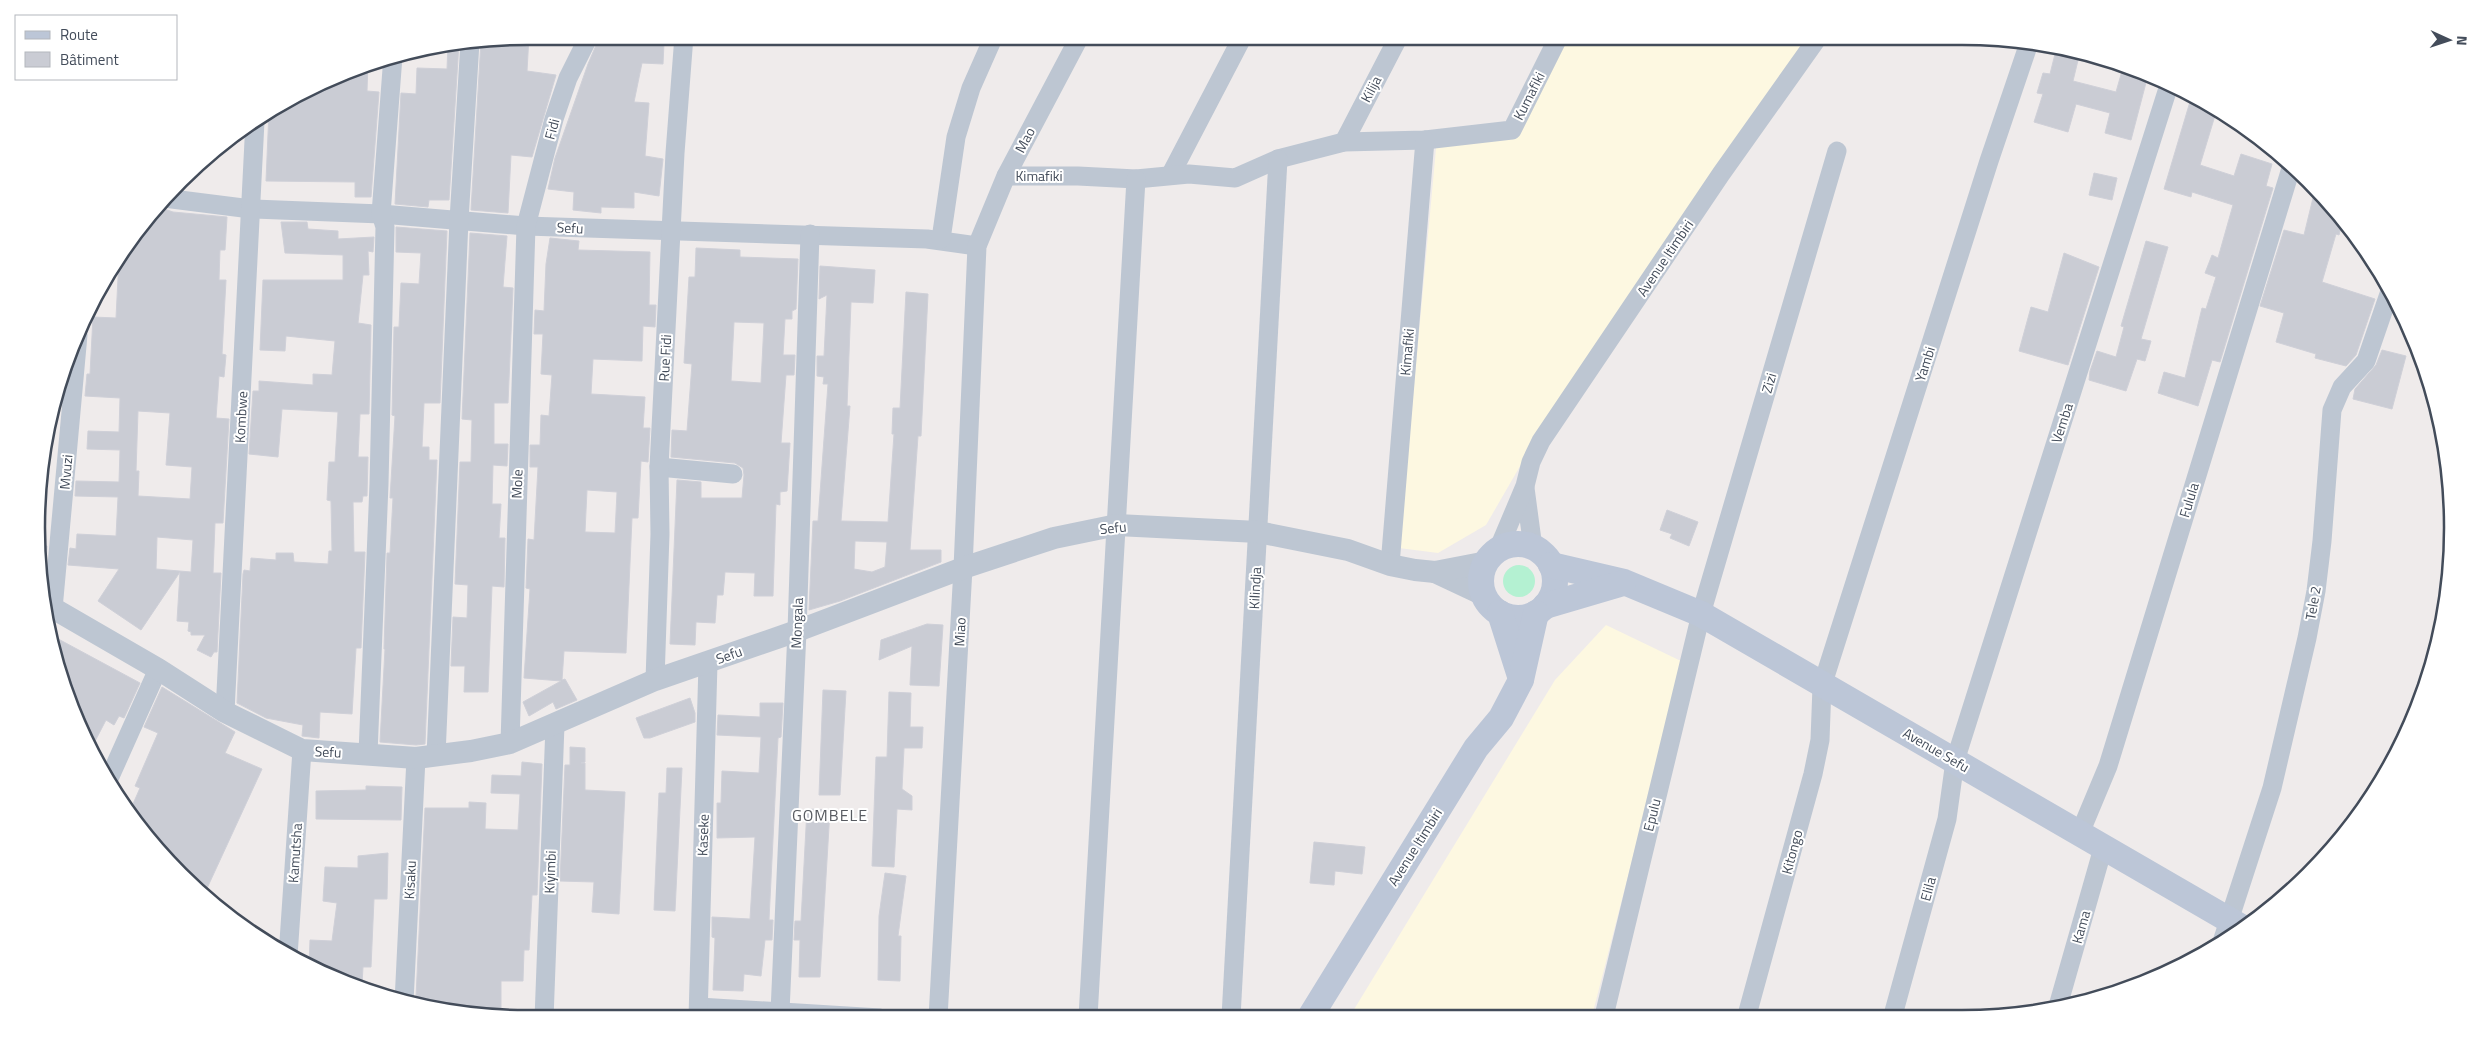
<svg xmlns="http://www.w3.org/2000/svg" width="2489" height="1055" font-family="'Titillium Web',sans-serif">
  <rect width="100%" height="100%" fill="#efebeb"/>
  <g fill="#fdf8e1">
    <path d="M1559,36H1819L1556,404L1486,525L1438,553L1399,548L1437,138L1512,130Z"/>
    <path d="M1606,625L1683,662L1592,1016H1350L1555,680Z"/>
  </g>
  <circle fill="#b4f1d2" cx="1519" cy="581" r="16"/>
  <g fill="#caccd4" stroke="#cfd0d8" fill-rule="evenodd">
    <path d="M529,36L527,71L556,75L532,157L511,155L508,213L471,210L481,41Z"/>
    <path d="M600,36H659V43H664L663,64L642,63L634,102L649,103L645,156L663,159L659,196L634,192V208L601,207V213L573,210L574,192L548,189L555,158L588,64Z"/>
    <path d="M459,43L449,200H429L428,207L395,204L401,93L416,94L417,68L447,69L448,44Z"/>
    <path d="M2057,46L2080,52L2073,81L2116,92L2124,64L2148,75L2131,140L2105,133L2110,113L2076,104L2068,132L2034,122L2043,94L2037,93L2043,73L2050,74Z"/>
    <path d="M368,63L367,91L379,92L371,197H355V182L266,181L269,111L282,102Z"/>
    <path d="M2192,95L2217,109L2200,165L2234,176L2241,154L2272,164L2266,186L2273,188L2220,362L2212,360L2198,406L2158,393L2164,372L2185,378L2202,308L2206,309L2216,277L2205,273L2212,255L2218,258L2233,205L2192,192L2191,197L2164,189Z"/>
    <path d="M2094,173L2117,178L2112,200L2089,195Z"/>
    <path d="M2313,198L2326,202L2343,220L2339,235L2336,234L2322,282L2375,299L2356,355L2346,366L2315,358L2316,354L2276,342L2284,313L2260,306L2284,230L2304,235Z"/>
    <path d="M156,206L173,212L227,217L225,250H220L219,280H226L222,354L226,355L224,377L219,376L216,418L229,419L223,523H215L213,573H221L217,652H214L211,657L197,650L205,635H191V632L188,631L189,622L177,621L180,572L141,630L98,601L119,569L68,565L70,548L76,549L77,534L116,536L118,497L75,496L76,481L119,482L120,450L87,449L88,431L119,432L120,398L85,396L87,374H90L93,317L116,318L119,258ZM138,411L170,413L166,465L192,467L190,499L138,496L139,471H136ZM157,537L193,540L191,572L156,569Z"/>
    <path d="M281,222H307L308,229L338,231V239L374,237L373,252L368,251L369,275H363L358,323L371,325L369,414H360L358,457H368L367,496H363L362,502H353L354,552H365L361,648H356L352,714L320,712L319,738L302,736L303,725L266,718L237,703L243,574L244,570L250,571L251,558L276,560V553H293L294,562L328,564L329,551H332L331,501L327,500L329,462H335L338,412L282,409L278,457L249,454L253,391H259V381L313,385V374L332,375L335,341L286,336L285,351L260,350L263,280H343V255L285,253Z"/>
    <path d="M396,227L447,231L440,403H424L422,447H429V460H437L425,744L416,745L380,742L385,649H384L387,553H390L393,498H390L395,416L392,415L394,327H399L401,283L419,284L421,253L396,252Z"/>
    <path d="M470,233L507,236L503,287L513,288L508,403H494V444H508L507,466L493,465L492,504H501L499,538H505L504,587L492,586L488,692H464L465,666H451L453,617L467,618L468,585L455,584L460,462H471L472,420L462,419Z"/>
    <path d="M550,238L579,241L578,250L650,252L649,305H656L655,327L643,326L642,361L593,359L591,394L645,397L643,428H650L648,462L641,461L638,518H632L626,653L564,651L562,680L565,679L577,700L556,709L553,702L529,716L523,702L561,681L524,678L530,589L526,588L528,539L534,540L538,467H530V445H540L541,415L549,416L552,375L541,374L543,334H534L535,310L544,311L546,264ZM587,490L617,492L615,533L585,532Z"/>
    <path d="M2146,241L2168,247L2141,339L2151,341L2145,361L2137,359L2126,391L2089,380L2090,371L2097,351L2116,357L2124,327L2121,326Z"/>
    <path d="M696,248L740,250V257L798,259L796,309L792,311V319H785L783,355H795L794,375H786L781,443H790L787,491L780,492V505L776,504L773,596H754L755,573L725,572L723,595H717L715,623L696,622L695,645L670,644L677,480L701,482V498H742L744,475L743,468L735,463L671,457L672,430L687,431L692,364L684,363L689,277H695ZM734,322L764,323L761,383L731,381Z"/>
    <path d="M2064,253L2099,267L2068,365L2019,351L2031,307L2048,312Z"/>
    <path d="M820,266L875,270L873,303L851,302L847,406H850L841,521L888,522L894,434H892L893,408H900L906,292L928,294L921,436H918L910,550H941V562L840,601L809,610L813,521H818L828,384H823L824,377L817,376V356H824L827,295L819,299ZM855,541L887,542L885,567L872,572L854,569Z"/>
    <path d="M2382,350L2406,356L2392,409L2353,399L2355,389L2376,365Z"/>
    <path d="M1667,510L1698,522L1689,546L1670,538L1672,534L1660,530Z"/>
    <path d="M38,545L47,546L46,563H40Z"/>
    <path d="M927,624L943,625L939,686L910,685L912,646L879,660L881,640Z"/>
    <path d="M49,634L140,683L124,718L119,716L114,725L106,720L91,749L63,686Z"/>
    <path d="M162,687L235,732L225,753L262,769L203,897L138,827L129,813L140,788L135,786L158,733L144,727Z"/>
    <path d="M823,690L846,691L840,795H819Z"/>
    <path d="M889,692L911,693L910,727H923L922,748H904L902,789L912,796V810L897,809L894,867L872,866L876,757H887Z"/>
    <path d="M690,698L695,713V722L650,738H644L636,718Z"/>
    <path d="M760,703H783L781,737L778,738L769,920H773L772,940H765L761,976L744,974L743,991L713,990L715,938L712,937V917L750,919L755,837L717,838V803H721L722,771L759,773L761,737L717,735L718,715L760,717Z"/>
    <path d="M570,747L585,748V762L581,763H585V790L625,792L619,914L592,912L594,882L560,881L565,765H570Z"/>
    <path d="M522,762L542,764L537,895H532L529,950H524L523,981H501V1016L427,1008V998L416,997L425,808H469V802L486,803L485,829L518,830L520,794L491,793L492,775L521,776Z"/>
    <path d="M667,768H682L675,911L654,910L659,793H666Z"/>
    <path d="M366,786L402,787L401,820L316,819V791L366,790Z"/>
    <path d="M807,809L830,810L820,977H799L800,940H794L795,921H801Z"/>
    <path d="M1314,842L1365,847L1362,874L1335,871L1334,885L1310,883Z"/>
    <path d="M388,853L387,899H374L371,967H363L362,984H350L309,965L310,940L332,941L337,903L323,901L325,867L358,868V856Z"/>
    <path d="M885,873L906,876L898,936H901L900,981L878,980L879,916Z"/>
  </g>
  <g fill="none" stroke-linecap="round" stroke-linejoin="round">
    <g stroke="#bdc6d2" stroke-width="19">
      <path d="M1344,142L1399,36"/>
      <path d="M1171,174L1243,36"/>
      <path d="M1006,176H1078L1136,179L1189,174L1235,178L1278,159L1344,142L1425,140L1512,130L1559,36"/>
      <path d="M164,198L251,209L381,214L526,226L927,239L977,246"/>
      <path d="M941,239L956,137L971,88L994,36"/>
      <path d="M659,467L733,474"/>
      <path d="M1525,488L1533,548"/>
      <path d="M1498,550L1525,486L1531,462L1541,441L1721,174L1819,36"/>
      <path d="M1390,565L1425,140"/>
      <path d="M53,609L78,335"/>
      <path d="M655,680L660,534L659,467L675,153L684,36"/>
      <path d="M225,712L255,121"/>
      <path d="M510,743L526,226L554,119L568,78L589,36"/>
      <path d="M368,754L379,484L385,227L381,214L393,56"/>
      <path d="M436,756L459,220L470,42"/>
      <path d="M108,781L158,669"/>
      <path d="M2080,833L2108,766L2292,165"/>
      <path d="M2223,939L2272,788L2307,638L2316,591L2322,541L2332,410L2342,387L2366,361L2390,291"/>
      <path d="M288,956L302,750"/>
      <path d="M404,1002L416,758"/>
      <path d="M2058,1006L2103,848"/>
      <path d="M699,1007L880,1018"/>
      <path d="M780,1012L797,631L810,234"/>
      <path d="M1747,1015L1813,774L1820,740L1822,686L1989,161L2029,43"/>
      <path d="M1893,1015L1947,819L1955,761L2169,85"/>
      <path d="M1604,1016L1701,614L1837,151"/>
      <path d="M1088,1017L1136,179"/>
      <path d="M1231,1017L1278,159"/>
      <path d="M698,1018L708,663"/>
      <path d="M938,1018L963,568L977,246L1006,176L1080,36"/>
      <path d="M544,1019L555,725"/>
    </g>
    <g stroke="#bdc6d2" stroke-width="22">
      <path d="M1435,572L1484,595"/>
      <path d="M44,603L158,669L225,712L302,750L416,758L471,751L510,743L655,680L797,631L963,568L1054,538L1117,525L1258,532L1348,550L1390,565L1415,570L1435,572L1487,562"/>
    </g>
    <g stroke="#bcc6d7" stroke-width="26">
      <circle cx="1518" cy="581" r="37"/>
      <path d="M1551,565L1624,582L1701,614L2243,928"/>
      <path d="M1545,606L1623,583"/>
      <path d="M1500,613L1521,679"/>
      <path d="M1310,1017L1476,748L1501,718L1521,680L1536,613"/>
    </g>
  </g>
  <g text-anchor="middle" stroke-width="4" stroke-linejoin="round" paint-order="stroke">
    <g font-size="14" fill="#434c5a" stroke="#fff">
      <text transform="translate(1371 89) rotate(-62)" y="5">Kilija</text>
      <text transform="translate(1529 96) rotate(-63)" y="5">Kumafiki</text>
      <text transform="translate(552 129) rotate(-75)" y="5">Fidi</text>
      <text transform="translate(1025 140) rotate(-62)" y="5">Mao</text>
      <text x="1039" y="181">Kimafiki</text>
      <text transform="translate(570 228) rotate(3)" y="5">Sefu</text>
      <text transform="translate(1665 258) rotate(-56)" y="5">Avenue Itimbiri</text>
      <text transform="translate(1407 352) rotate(-85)" y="5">Kimafiki</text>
      <text transform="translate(665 358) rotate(-87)" y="5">Rue Fidi</text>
      <text transform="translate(1925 364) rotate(-72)" y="5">Yambi</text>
      <text transform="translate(1769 383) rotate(-74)" y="5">Zizi</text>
      <text transform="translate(241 417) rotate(-87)" y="5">Kombwe</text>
      <text transform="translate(2062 423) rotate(-72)" y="5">Vemba</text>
      <text transform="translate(66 472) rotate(-85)" y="5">Mvuzi</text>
      <text transform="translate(517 484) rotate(-88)" y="5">Mole</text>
      <text transform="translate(2189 500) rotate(-73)" y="5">Fulula</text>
      <text transform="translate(1113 528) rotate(-6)" y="5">Sefu</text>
      <text transform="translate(1255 588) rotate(-87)" y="5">Kilindja</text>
      <text transform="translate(2313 603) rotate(-80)" y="5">Tele 2</text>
      <text transform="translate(797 623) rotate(-88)" y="5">Mongala</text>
      <text transform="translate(960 632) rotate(-87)" y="5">Miao</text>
      <text transform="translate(729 655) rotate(-20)" y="5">Sefu</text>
      <text transform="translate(1936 750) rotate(30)" y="5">Avenue Sefu</text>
      <text transform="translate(328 752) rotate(3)" y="5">Sefu</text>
      <text transform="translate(1652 815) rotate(-76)" y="5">Epulu</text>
      <text transform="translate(703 835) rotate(-88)" y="5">Kaseke</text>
      <text transform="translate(1415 847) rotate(-58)" y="5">Avenue Itimbiri</text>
      <text transform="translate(1792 852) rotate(-75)" y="5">Kitongo</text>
      <text transform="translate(295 853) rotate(-86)" y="5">Kamutsha</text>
      <text transform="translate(550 872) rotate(-88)" y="5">Kiyimbi</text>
      <text transform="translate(410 880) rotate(-87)" y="5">Kisaku</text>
      <text transform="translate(1928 889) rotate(-75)" y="5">Elila</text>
      <text transform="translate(2081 927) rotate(-74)" y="5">Kama</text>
    </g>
    <g font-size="16" letter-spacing="1" fill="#585b61" stroke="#fff">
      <text x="830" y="821">GOMBELE</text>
    </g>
  </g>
  <path d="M0 0H2489V1055H0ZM527 45H1962A482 482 0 0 1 2444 527V528A482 482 0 0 1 1962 1010H527A482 482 0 0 1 45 528V527A482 482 0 0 1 527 45Z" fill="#fff" fill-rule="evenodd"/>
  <path fill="none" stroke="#434c5a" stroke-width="2.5" d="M527 45H1962A482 482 0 0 1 2444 527V528A482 482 0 0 1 1962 1010H527A482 482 0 0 1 45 528V527A482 482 0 0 1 527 45Z"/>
  <rect x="15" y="15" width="162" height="65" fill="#ffffff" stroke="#b4b7bd"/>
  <rect x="25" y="31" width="25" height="8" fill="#bcc6d7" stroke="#b4b7bd"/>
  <text x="60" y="40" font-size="15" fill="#434c5a">Route</text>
  <rect x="25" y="52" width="25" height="15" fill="#caccd4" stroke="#b4b7bd"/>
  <text x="60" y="65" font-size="15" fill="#434c5a">Bâtiment</text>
  <g transform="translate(2449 40) rotate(93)" stroke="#ffffff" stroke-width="4" paint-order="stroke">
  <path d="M0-4L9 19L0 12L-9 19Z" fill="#434c5a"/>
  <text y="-8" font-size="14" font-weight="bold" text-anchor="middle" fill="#434c5a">N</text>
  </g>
</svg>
